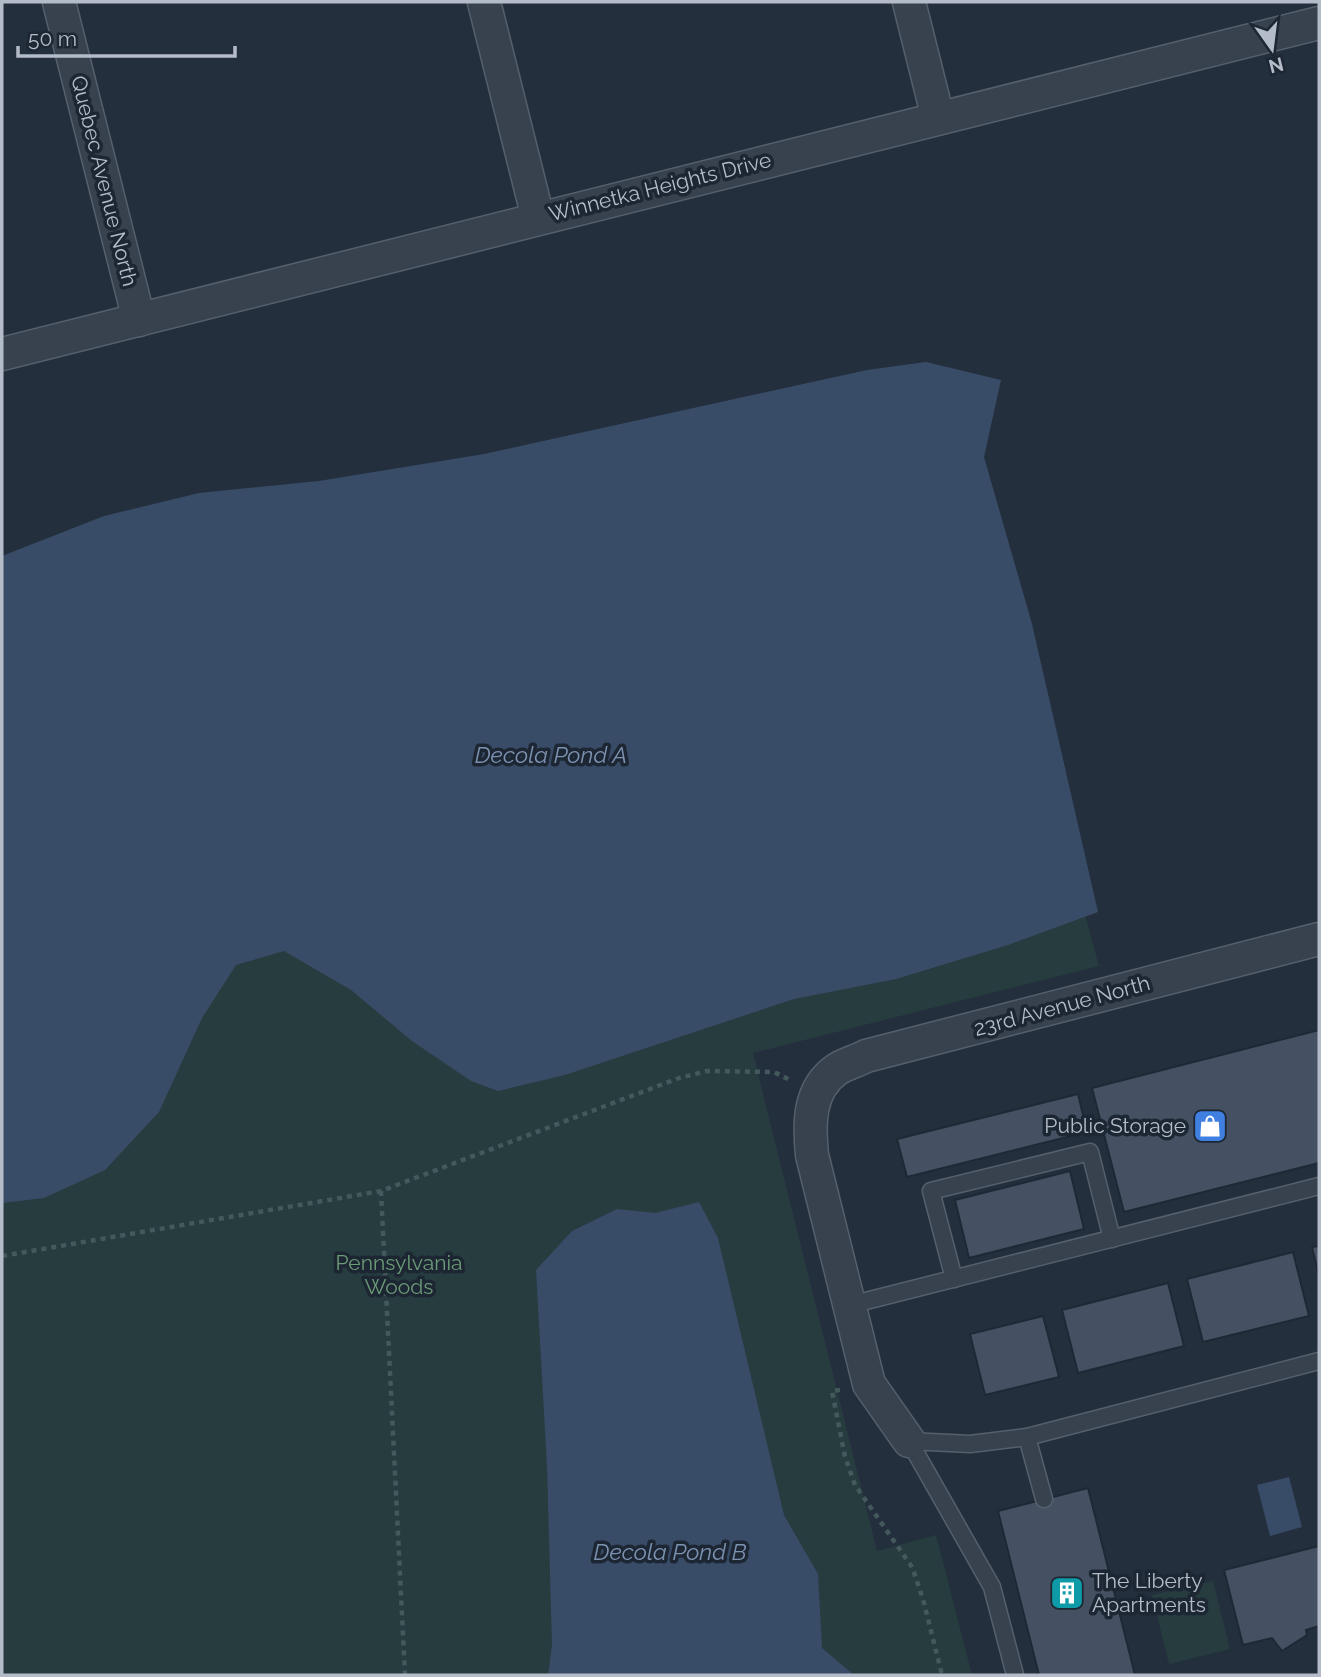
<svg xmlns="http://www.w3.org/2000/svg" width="1321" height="1677" font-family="Raleway,sans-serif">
  <rect width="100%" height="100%" fill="#242f3e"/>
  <g fill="#263c3f">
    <path d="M944,402L1099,966L753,1053L877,1551L936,1535L972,1675H2V628Z"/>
    <path d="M1213,1581L1230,1649L1169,1664L1152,1595Z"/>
  </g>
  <g fill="#394c67">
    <path d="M926,362L1001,380L984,457L1032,624L1098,912L1008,945L896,979L794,999L565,1075L498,1091L471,1081L412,1041L351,990L284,951L236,965L202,1018L159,1112L105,1170L44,1198L2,1203V556L104,516L199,493L319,481L484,454L867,370Z"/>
    <path d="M699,1202L718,1238L784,1515L818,1574L822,1648L854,1675H548L552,1645L547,1466L536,1270L572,1231L617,1209L655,1213Z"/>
    <path d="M1289,1477L1302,1527L1270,1536L1257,1485Z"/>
  </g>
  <g fill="#455162" stroke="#1f2835" stroke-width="2">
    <path d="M1319,1030V1163L1124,1212L1092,1088Z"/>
    <path d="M1078,1094L1087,1132L907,1177L897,1139Z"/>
    <path d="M1070,1171L1084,1229L969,1258L955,1200Z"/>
    <path d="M1319,1246V1276L1312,1247Z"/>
    <path d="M1293,1252L1309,1316L1203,1342L1187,1279Z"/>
    <path d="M1168,1283L1184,1346L1078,1373L1062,1310Z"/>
    <path d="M1043,1316L1059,1377L985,1395L970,1334Z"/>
    <path d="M1088,1488L1135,1675H1039L998,1511Z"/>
    <path d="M1319,1546V1626L1306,1630L1307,1635L1282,1651L1272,1638L1243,1645L1224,1570Z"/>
  </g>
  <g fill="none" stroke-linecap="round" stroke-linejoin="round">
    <g stroke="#565f6c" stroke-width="19">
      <g id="lane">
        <path d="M954,1279L931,1191L1090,1152L1112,1239"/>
        <path d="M850,1305L1319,1186"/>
        <path d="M1027,1437L1044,1499"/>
        <path d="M909,1441L970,1444L1027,1437L1319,1361"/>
        <path d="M909,1441L992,1587L1015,1675"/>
      </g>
    </g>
    <g stroke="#565f6c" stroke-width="35">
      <g id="street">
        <path d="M59,2L139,320"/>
        <path d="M484,2L538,218"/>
        <path d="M909,2L938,118"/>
        <path d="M2,354L1319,23"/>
        <path d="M909,1441L869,1384L812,1155C809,1125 808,1090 836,1070C844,1064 857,1061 866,1056L1319,939"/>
      </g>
    </g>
    <g stroke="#44595c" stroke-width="4.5" stroke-dasharray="5 5" stroke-linecap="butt">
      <path d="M381,1191L405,1675"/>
      <path d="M2,1256L381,1191L679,1078L707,1071L774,1072L790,1080"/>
      <path d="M840,1390L832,1391L845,1457L855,1485L912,1567L923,1599L942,1675"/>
    </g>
    <use href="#lane" stroke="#38414e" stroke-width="16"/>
    <use href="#street" stroke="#38414e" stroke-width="32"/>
  </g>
  <defs>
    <g id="shop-square" transform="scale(1.75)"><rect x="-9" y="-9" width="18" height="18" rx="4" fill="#3f7fe0" stroke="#1d2633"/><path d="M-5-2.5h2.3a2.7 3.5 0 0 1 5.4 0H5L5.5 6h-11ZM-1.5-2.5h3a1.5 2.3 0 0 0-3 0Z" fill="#fff"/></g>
    <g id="building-square" transform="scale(1.75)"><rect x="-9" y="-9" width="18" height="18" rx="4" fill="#0f9aa8" stroke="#1d2633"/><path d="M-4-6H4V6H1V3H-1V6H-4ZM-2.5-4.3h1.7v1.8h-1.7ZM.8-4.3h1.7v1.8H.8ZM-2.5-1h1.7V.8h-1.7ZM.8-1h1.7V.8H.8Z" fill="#fff"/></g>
  </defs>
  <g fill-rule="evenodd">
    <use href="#shop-square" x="1210" y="1126"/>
    <use href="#building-square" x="1067" y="1593"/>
  </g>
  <g text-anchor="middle" stroke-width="7" stroke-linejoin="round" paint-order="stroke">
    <g font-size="21" fill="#b4bcc9" stroke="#1d2633">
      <text transform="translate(104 181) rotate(76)" y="7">Quebec Avenue North</text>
      <text transform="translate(660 187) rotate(-14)" y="7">Winnetka Heights Drive</text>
      <text transform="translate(1062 1006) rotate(-15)" y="7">23rd Avenue North</text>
    </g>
    <g font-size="21" fill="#b4bcc9" stroke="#1d2633" text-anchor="end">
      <text x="1186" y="1133">Public Storage</text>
      <text x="1092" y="1588" text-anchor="start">The Liberty<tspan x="1092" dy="24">Apartments</tspan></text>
    </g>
    <g font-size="21" fill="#6b9a76" stroke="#1d2633">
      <text x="399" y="1270">Pennsylvania<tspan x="399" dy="24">Woods</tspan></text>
    </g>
    <g font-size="23" font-style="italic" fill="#7c92b1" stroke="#1d2633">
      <text x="551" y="763">Decola Pond A</text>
      <text x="670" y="1560">Decola Pond B</text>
    </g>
  </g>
  <rect width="1321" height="1677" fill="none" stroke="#b4bcc9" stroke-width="7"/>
  <g transform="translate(1272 49) rotate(166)" stroke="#1d2633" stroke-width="5" paint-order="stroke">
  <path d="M0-5L12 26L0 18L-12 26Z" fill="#b4bcc9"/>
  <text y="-10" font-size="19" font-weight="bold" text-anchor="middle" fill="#b4bcc9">N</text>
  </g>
  <path d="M18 46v10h217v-10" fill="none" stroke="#b4bcc9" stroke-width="3.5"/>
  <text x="28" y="46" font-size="21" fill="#b4bcc9" stroke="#1d2633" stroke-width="5" paint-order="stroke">50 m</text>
</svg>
